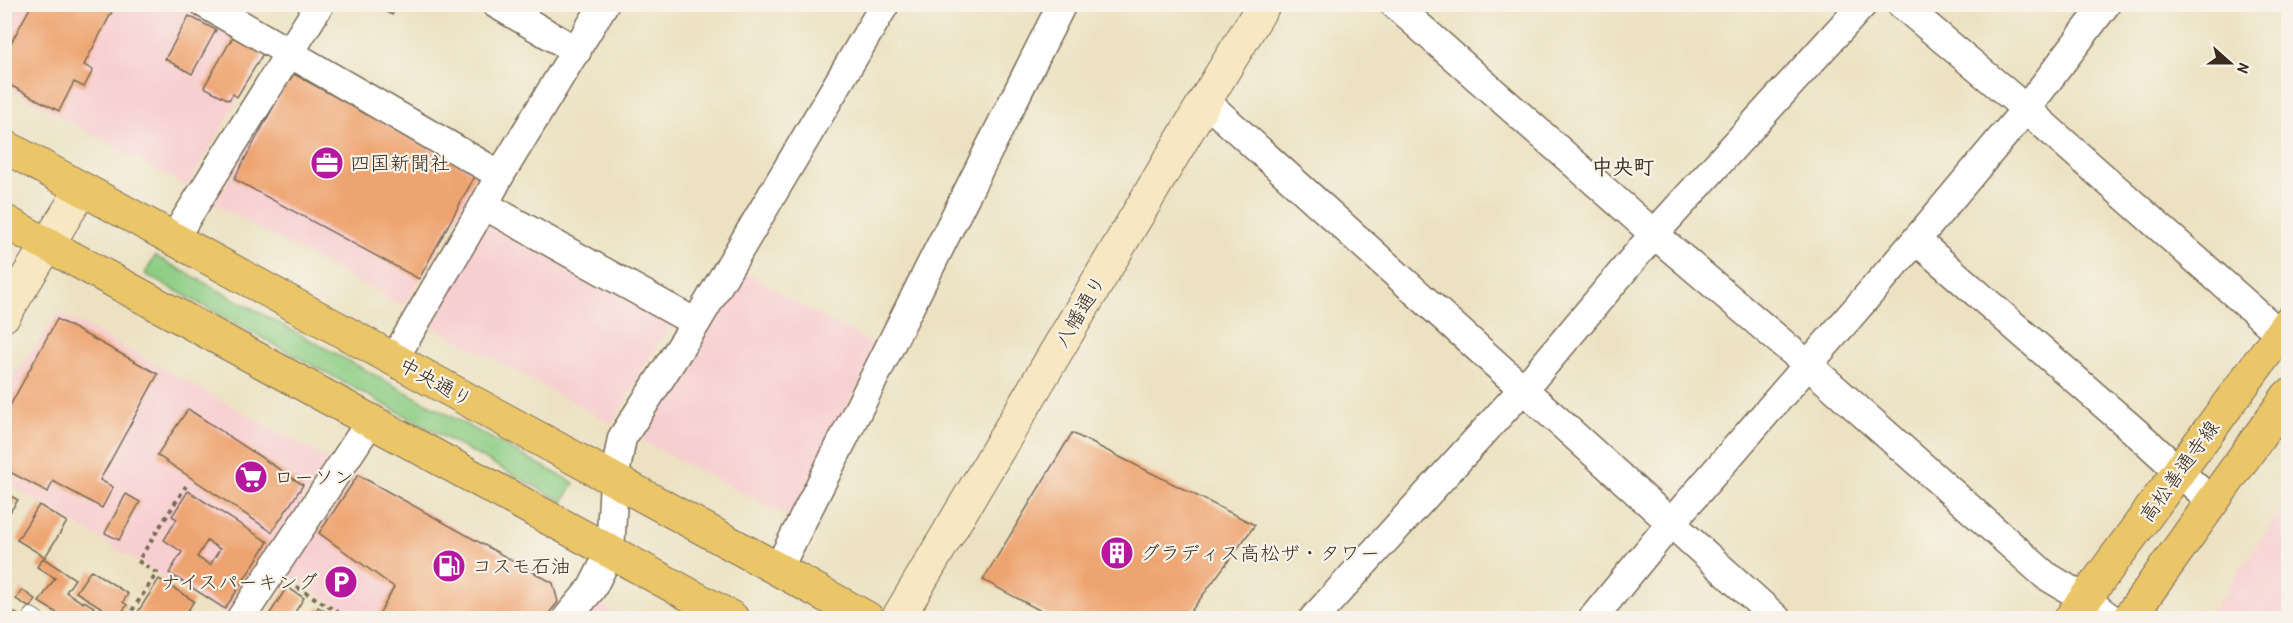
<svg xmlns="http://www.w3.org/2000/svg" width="2293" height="623" font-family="'Patrick Hand','Klee One',sans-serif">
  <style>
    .built { fill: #f7cfd0 }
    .green { fill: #8ccd84; stroke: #647c51; stroke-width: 1.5 }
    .building { fill: #eea471; fill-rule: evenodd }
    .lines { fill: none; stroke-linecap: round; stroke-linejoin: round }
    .lane-casing { stroke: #796a57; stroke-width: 16 }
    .street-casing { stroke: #796a57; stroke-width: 31 }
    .secondary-casing { stroke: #796a57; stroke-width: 35 }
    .primary-casing { stroke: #796a57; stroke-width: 35 }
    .highway-casing { stroke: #796a57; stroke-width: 35 }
    .path { stroke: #796a57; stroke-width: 4; stroke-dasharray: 4.5 4.5; stroke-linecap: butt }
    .lane { stroke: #fff; stroke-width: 14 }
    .street { stroke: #fff; stroke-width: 28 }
    .secondary { stroke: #f7e8c3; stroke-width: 33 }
    .primary { stroke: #ebc669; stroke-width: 33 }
    .highway { stroke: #ebc669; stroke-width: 33 }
    .labels { text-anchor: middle; stroke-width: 4.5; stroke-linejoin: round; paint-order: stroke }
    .poi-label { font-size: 20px; fill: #3b2a1e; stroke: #f7f3e8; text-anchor: start }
    .street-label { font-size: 20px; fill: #3b2a1e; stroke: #f7f3e8 }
    .neighbourhood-label { font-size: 21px; font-weight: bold; fill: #3b2a1e; stroke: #f7f3e8 }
  </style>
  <rect width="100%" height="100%" fill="#f7f3e8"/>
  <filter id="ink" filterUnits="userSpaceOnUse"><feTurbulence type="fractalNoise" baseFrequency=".0167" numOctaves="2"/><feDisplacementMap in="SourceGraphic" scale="12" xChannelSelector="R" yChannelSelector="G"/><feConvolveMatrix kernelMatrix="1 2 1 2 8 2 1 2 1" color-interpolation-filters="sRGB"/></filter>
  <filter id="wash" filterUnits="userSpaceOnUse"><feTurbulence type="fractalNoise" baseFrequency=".008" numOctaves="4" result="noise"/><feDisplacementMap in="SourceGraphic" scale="24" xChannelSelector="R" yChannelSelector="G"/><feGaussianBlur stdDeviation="1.35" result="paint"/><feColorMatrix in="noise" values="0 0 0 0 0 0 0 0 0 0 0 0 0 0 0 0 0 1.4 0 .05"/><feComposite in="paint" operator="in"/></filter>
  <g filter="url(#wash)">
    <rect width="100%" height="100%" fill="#ece2c2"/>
    <g class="built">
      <polygon points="10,5 197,5 270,46 187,187 5,86 5,13"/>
      <polygon points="291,69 481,175 404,307 214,204"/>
      <polygon points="491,219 673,319 612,424 432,326"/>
      <polygon points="742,270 807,309 878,346 792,519 642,441"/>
      <polygon points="59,312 329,459 229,617 5,482 4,392"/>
      <polygon points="357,473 555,582 560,603 548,618 357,618 288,575"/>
      <polygon points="2288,499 2288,618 2207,618"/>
      <polygon points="599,604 626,618 586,618"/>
    </g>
    <polygon class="green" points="155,256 574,483 563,502 145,274"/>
    <g id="blocks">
      <g class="building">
        <polygon points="32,4 116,4 84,65 93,70 84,87 74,82 59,111 4,82 4,56"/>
        <polygon points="372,4 398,4 392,15"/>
        <polygon points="189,16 216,30 192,74 165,59"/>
        <polygon points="234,35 264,52 237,97 233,94 229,100 204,87"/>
        <polygon points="292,73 476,174 419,279 234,179"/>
        <polygon points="57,319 158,374 100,480 113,487 102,508 53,481 48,492 4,469 4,417"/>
        <polygon points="188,409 303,485 272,532 157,455"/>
        <polygon points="1072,433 1255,525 1186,618 1054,618 983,580"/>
        <polygon points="358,475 553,583 558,602 545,618 377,618 394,587 319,533"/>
        <path d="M188 491 268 542 225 609 169 573 182 552 164 540 177 519 172 516ZM207 541 220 549 210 565 197 557Z"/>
        <polygon points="4,492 18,500 4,521"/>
        <polygon points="126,494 140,502 119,540 105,533"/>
        <polygon points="39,505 67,522 45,557 17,540"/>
        <polygon points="43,558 75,579 66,592 83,603 84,601 94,607 87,618 65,618 39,602 55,578 37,567"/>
        <polygon points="91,570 128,594 123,602 127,605 118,618 76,592"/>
        <polygon points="159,579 194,601 183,618 134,618"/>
        <polygon points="287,587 304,598 295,612 305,618 267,618"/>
        <polygon points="22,590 36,600 30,608 16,599"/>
        <polygon points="5,607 23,618 4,618"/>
        <polygon points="318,607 337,618 311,618"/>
      </g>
    </g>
  </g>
  <g filter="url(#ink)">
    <use href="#blocks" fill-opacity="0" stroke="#796a57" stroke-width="1.5"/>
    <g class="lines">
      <g class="lane-casing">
        <polyline id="lane" points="31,615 36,618"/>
      </g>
      <g class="street-casing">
        <g id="street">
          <polyline points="205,4 500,175"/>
          <polyline points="496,4 577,51"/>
          <polyline points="1394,4 1654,234 1807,364 2045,575 2085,599 2110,618"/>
          <polyline points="1901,4 2026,109 2288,341"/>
          <polyline points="1205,101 1776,618"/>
          <polyline points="484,205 696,323"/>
          <polyline points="174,238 320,4"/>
          <polyline points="1916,240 2147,442 2212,502"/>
          <polyline points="394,359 484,205 500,175 604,4"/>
          <polyline points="778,569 1062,4"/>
          <polyline points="241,618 370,422"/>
          <polyline points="567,618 592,588 610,552 614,480 622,438 696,323 885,4"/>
          <polyline points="1314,618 1534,377 1654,234 1863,4"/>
          <polyline points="1593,618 1670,524 1916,240 2026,109 2106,4"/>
        </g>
      </g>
      <g class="secondary-casing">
        <g id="secondary">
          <polyline points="4,315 82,189"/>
          <polyline points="898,618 1205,101 1264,4"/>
        </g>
      </g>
      <g class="primary-casing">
        <g id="primary">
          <polyline points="2071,618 2288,323"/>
          <polyline points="2129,618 2288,396"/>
        </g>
      </g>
      <g class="highway-casing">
        <g id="highway">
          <polyline points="4,146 867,618"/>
          <polyline points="4,221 732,618"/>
        </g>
      </g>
      <g class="path">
        <polyline points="297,587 347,618"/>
        <polyline points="127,618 157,573 138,561 186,486"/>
      </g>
      <use href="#lane" class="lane"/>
      <use href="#street" class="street"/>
      <use href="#secondary" class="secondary"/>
      <use href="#primary" class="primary"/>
      <use href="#highway" class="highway"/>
    </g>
  </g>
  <defs>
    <g id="office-disc" transform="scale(1.725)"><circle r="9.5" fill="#b5179e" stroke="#f7f3e8"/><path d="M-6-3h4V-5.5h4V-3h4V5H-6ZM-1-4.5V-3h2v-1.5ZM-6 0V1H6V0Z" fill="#fff"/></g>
    <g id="supermarket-disc" transform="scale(1.725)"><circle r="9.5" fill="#b5179e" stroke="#f7f3e8"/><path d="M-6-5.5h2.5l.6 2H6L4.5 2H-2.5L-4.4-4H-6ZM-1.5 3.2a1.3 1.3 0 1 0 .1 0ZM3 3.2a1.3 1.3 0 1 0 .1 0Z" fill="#fff"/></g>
    <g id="building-disc" transform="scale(1.725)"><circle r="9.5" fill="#b5179e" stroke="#f7f3e8"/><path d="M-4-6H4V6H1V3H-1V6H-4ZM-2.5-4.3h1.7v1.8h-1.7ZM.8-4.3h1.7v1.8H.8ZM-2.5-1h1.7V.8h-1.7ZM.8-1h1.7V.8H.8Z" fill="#fff"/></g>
    <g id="fuel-disc" transform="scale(1.725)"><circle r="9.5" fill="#b5179e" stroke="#f7f3e8"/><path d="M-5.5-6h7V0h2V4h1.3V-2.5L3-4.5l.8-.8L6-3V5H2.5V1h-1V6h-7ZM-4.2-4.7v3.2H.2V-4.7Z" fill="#fff"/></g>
    <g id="parking-disc" transform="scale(1.725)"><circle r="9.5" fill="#b5179e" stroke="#f7f3e8"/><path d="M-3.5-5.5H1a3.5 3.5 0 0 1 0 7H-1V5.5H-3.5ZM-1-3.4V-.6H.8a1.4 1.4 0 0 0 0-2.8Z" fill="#fff"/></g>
  </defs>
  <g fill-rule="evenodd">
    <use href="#office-disc" x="327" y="163"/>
    <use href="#supermarket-disc" x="251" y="477"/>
    <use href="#building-disc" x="1117" y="553"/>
    <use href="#fuel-disc" x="449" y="566"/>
    <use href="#parking-disc" x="341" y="582"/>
  </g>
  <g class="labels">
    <g class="poi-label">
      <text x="350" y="170">四国新聞社</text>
      <text x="274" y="484">ローソン</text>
      <text x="1140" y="560">グラディス高松ザ・タワー</text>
      <text x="472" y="573">コスモ石油</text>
      <text x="318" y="589" text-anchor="end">ナイスパーキング</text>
    </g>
    <g class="street-label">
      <text transform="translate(1080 311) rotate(-59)" y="7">八幡通り</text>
      <text transform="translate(436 382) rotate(29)" y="7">中央通り</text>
      <text transform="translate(2179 471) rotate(-54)" y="7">高松善通寺線</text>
    </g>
    <g class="neighbourhood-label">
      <text x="1623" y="174">中央町</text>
    </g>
  </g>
  <rect width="2293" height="623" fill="none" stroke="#f7f3e8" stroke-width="24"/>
  <g transform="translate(2230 63) rotate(111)" stroke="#f7f3e8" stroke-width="4.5" paint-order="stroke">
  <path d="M0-4.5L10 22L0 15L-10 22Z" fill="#3b2a1e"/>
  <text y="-9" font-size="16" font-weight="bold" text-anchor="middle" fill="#3b2a1e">N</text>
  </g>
</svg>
